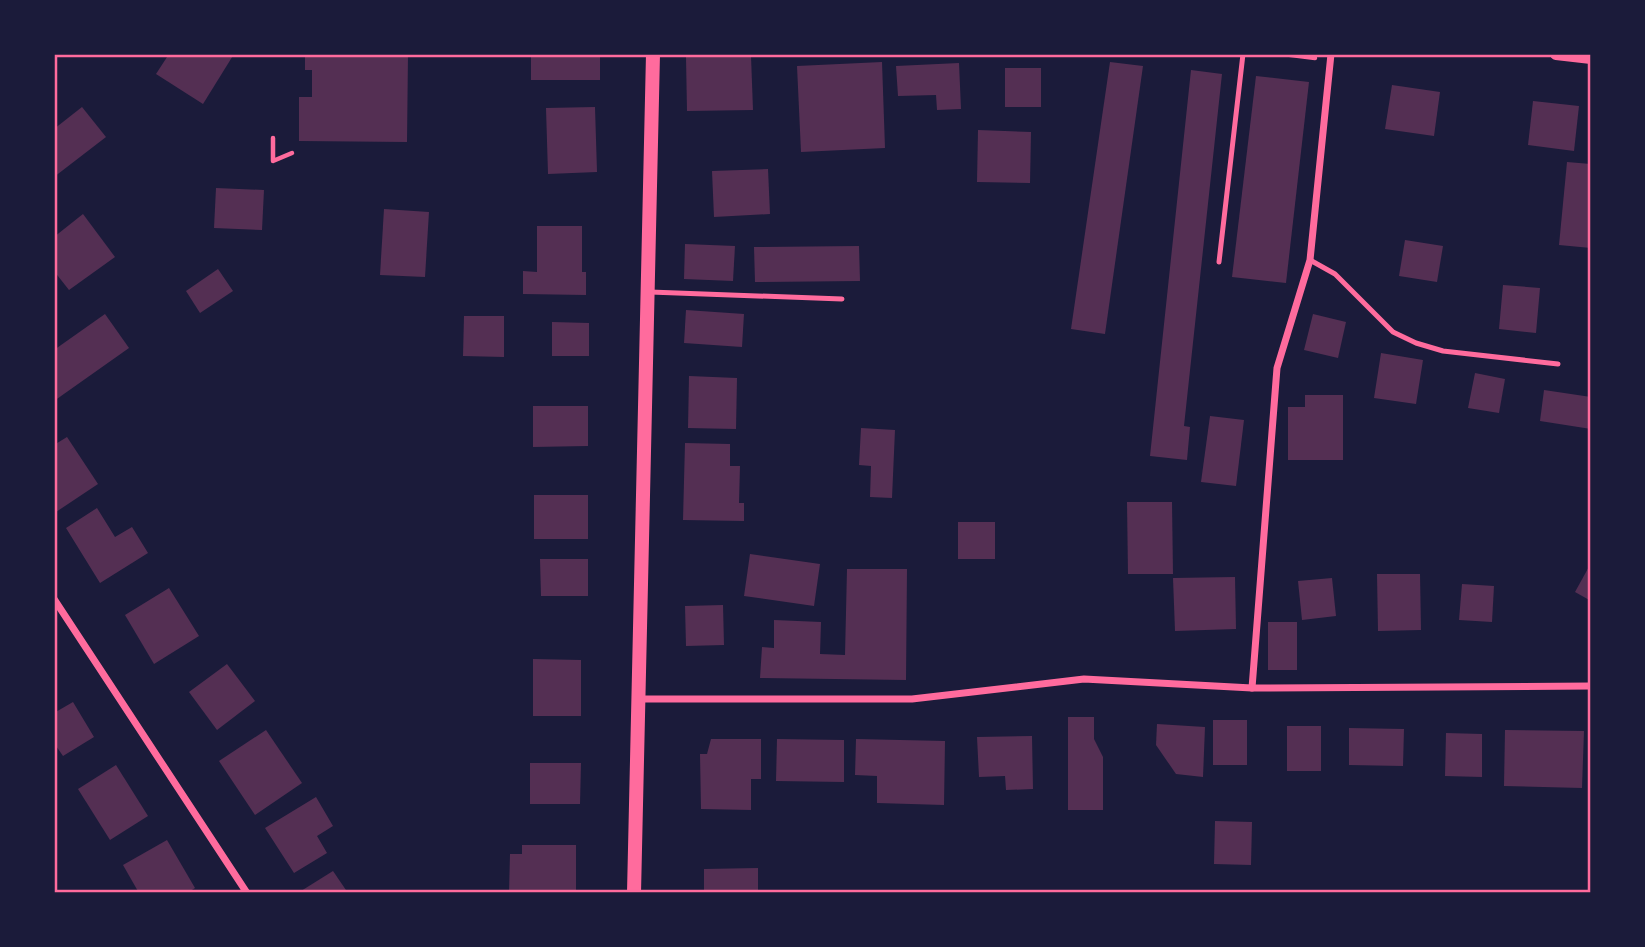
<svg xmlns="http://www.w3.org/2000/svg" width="1645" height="947" font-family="'Roboto Condensed',sans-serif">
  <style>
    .building { fill: #542f53 }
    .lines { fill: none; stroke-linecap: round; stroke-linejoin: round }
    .path { stroke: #ff6b9d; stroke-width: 4.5 }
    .service { stroke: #ff6b9d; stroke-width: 5 }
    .minor { stroke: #ff6b9d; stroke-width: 7 }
    .tertiary { stroke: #ff6b9d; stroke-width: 12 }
    .secondary { stroke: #ff6b9d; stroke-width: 14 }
    .neatline { fill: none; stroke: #ff6b9d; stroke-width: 2.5 }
  </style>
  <rect width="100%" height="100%" fill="#1b1b3a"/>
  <g class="building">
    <polygon points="169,54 234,54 203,104 156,74"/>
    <polygon points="305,54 408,54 407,142 299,141 299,97 312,97 312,70 305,70"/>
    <rect x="531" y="54" width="69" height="26"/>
    <polygon points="751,56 753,110 687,111 686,57"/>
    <polygon points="882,62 885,148 801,152 797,66"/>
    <polygon points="1110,62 1143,66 1105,334 1071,329"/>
    <polygon points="959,63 961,109 937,110 936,95 898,96 896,66"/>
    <rect x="1005" y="68" width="36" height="39"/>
    <polygon points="1191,70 1222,74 1184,426 1190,427 1187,460 1150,456"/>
    <polygon points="1256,76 1309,82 1286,283 1232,277"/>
    <polygon points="1392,85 1440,92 1434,136 1385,129"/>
    <polygon points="1533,101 1579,106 1574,151 1528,145"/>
    <polygon points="82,107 106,137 54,177 54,129"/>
    <polygon points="595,107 597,172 548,174 546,108"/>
    <polygon points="978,130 1031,132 1030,183 977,182"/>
    <polygon points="1567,162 1591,164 1591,248 1559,245"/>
    <polygon points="768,169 770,214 714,217 712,171"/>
    <polygon points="216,188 264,190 262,230 214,228"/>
    <polygon points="384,209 429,212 425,277 380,275"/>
    <polygon points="83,214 115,257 69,290 54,271 54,237"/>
    <polygon points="537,226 582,226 582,272 586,272 586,295 523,294 523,271 537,272"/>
    <polygon points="1405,240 1443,246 1437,282 1399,276"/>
    <polygon points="685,244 735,246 733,281 684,279"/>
    <polygon points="859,246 860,281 755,282 754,247"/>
    <polygon points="218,269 233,291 200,313 186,291"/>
    <polygon points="1503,285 1540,288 1536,333 1499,329"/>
    <polygon points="686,310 744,314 742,347 684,343"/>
    <polygon points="105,314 129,348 54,401 54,350"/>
    <polygon points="1313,314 1346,322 1338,358 1304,350"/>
    <polygon points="464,316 504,316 504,357 463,356"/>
    <polygon points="552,322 589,323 589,356 552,356"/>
    <polygon points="1381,353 1423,360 1416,404 1374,398"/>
    <polygon points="1475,373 1505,379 1499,413 1468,408"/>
    <polygon points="689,376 737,378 736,429 688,428"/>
    <polygon points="1544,390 1591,397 1591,429 1540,421"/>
    <polygon points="1305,395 1343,395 1343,460 1288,460 1288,407 1305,407"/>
    <polygon points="533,406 588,406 588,446 533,447"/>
    <polygon points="1210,416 1244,420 1236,486 1201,482"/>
    <polygon points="861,428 895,430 892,498 870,497 871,466 859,465"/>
    <polygon points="67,437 98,484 56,512 54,445"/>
    <polygon points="685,443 730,444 730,466 740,466 739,503 744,503 744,521 683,520"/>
    <rect x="534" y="495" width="54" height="44"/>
    <polygon points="1127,502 1172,502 1173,574 1128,574"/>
    <polygon points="97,508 115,537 132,527 148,553 100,583 66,528"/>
    <rect x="958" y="522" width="37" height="37"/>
    <polygon points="750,554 820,564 814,606 744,596"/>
    <polygon points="540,559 588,559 588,596 541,596"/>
    <polygon points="1591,563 1591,601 1575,592"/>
    <polygon points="847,569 907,569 906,680 760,678 762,647 774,648 774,620 821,622 820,654 845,655"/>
    <polygon points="1377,574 1420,574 1421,630 1378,631"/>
    <polygon points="1235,577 1236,629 1175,631 1173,578"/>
    <polygon points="1332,578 1336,616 1302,620 1298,581"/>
    <polygon points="1462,584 1494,586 1492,622 1459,620"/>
    <polygon points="169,588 199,636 154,664 125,615"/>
    <polygon points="723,605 724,645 686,646 685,606"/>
    <rect x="1268" y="622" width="29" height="48"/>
    <polygon points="533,659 581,660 581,716 533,716"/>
    <polygon points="227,664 255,701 217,730 189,692"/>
    <polygon points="73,702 94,737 63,756 54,743 54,713"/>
    <polygon points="1068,717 1094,717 1094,739 1103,757 1103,810 1068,810"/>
    <rect x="1213" y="720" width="34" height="45"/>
    <polygon points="1157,724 1205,727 1203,777 1176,774 1156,745"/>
    <rect x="1287" y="726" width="34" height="45"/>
    <polygon points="1349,728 1404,729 1403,766 1349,765"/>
    <polygon points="266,730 302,783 255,815 219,761"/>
    <polygon points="1505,730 1584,731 1582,788 1504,786"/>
    <polygon points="1446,733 1482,734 1482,777 1445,776"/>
    <polygon points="1032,736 1033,789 1006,790 1005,776 979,777 977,737"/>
    <polygon points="711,739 761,739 761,779 751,779 751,810 701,809 700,754 707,754"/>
    <polygon points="777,739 844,740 844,782 776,781"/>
    <polygon points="856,739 945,741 944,805 877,803 877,776 855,775"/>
    <polygon points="530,763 581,763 580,804 530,804"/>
    <polygon points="116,765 148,816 110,840 78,789"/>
    <polygon points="316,797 333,826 317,836 327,853 294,873 265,828"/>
    <polygon points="1215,821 1252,822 1251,865 1214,864"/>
    <polygon points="167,840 195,888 187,893 139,893 123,865"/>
    <polygon points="522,845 576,845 576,893 509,893 510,854 522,854"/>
    <polygon points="758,868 758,893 704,893 704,869"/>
    <polygon points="333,871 348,893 302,893 301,891"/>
  </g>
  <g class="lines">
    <g class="path">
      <polyline points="1283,54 1315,58"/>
      <polyline points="273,138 273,161 292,153"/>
    </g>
    <g class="service">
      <polyline points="1310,260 1335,274 1393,332 1416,343 1443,351 1558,364"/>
      <polyline points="1219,262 1243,54"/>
      <polyline points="650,292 842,299"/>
    </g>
    <g class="minor">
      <polyline points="54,599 247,893"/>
      <polyline points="1252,688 1277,368 1310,260 1331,54"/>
      <polyline points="639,699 912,699 1084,679 1252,688 1591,686"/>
    </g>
    <polyline class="tertiary" points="1556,54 1591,58"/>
    <polyline class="secondary" points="634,893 653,54"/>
  </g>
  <rect width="1645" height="947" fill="none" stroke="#1b1b3a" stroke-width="112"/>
  <rect x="56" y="56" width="1533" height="835" class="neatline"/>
</svg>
